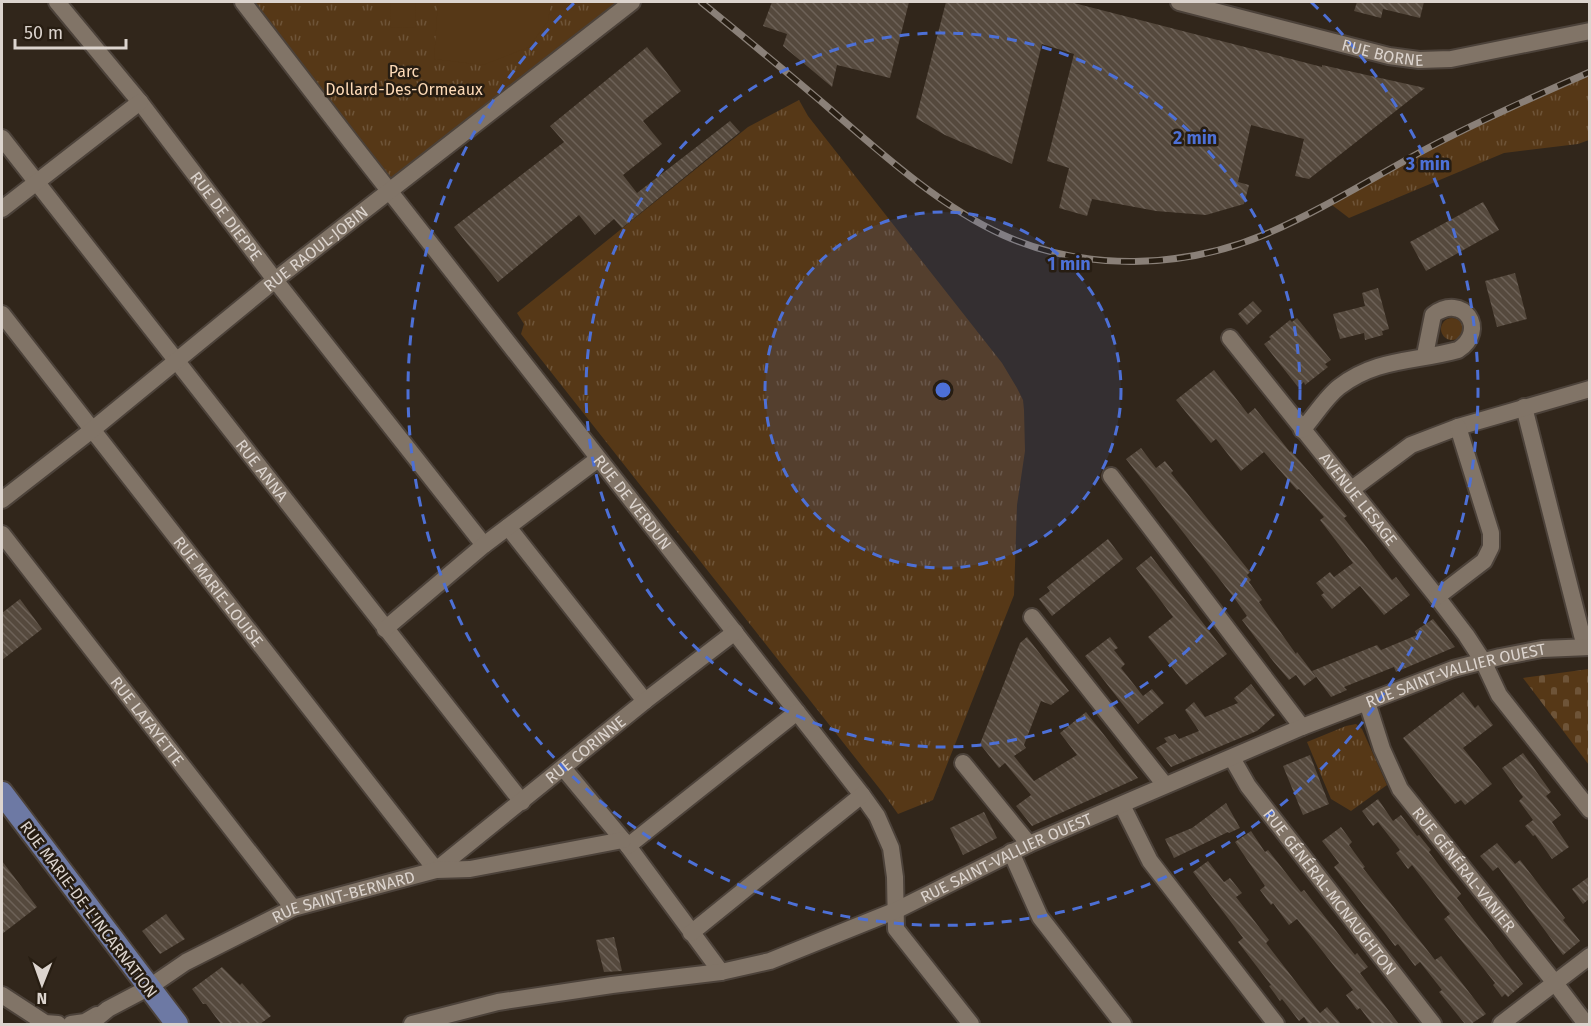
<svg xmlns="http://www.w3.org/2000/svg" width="1591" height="1026" font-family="'Fira Sans',sans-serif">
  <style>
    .grass { fill: url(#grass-tufts) }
    .cemetery { fill: url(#cemetery-stones) }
    .pitch { fill: #563817 }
    .building { fill: url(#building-back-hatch) }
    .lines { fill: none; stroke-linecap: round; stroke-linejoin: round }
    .minor-casing { stroke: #4c423a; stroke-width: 20 }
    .major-casing { stroke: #4c423a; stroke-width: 26 }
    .minor { stroke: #817467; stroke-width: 16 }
    .major { stroke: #6d79a4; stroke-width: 22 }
    .rail-casing { stroke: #8a8078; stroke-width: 7 }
    .rail { stroke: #271d12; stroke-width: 4.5; stroke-dasharray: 14; stroke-linecap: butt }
    .ring { fill: none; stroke: #4d70d6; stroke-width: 3; stroke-dasharray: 10 8 }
    .labels { text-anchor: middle; stroke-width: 5; stroke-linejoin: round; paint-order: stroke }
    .street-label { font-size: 16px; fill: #dcd4ce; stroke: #271d12 }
    .park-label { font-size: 16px; fill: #fddab7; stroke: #271d12 }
    .centre { fill: #4d70d6; stroke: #271d12; stroke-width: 3 }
    .ring-label { font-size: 18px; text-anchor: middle; font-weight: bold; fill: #4d70d6; stroke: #271d12; stroke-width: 5; stroke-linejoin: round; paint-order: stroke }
  </style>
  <defs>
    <pattern id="grass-tufts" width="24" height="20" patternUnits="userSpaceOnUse" patternTransform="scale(1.5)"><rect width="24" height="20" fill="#563817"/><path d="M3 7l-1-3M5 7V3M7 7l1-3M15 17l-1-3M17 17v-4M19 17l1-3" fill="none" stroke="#6e5438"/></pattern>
    <pattern id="cemetery-stones" width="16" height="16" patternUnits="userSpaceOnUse" patternTransform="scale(1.5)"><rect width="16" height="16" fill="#563817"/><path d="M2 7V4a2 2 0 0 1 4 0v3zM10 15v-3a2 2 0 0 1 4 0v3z" fill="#6e5438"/></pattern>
    <pattern id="building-back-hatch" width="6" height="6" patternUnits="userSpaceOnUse" patternTransform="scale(1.5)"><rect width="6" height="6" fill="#55493d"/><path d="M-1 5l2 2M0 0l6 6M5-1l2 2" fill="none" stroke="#6d6258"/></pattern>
  </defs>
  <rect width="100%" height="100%" fill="#31261b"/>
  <g class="grass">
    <polygon points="243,2 632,2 390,192"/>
    <polygon points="1589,72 1589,140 1578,144 1504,153 1349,218 1328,202 1548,90"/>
    <polygon points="799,100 808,116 1002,363 1017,388 1023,400 1024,410 1025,451 1017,505 1014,595 933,800 898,814 883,793 521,334 524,324 517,313 748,127"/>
    <circle cx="1452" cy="329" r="11"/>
    <polygon points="1356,724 1362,729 1387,785 1351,811 1331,799 1307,742 1346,726"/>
  </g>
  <polygon class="cemetery" points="1589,669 1590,669 1589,765 1523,678"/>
  <g class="pitch">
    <polygon points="391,2 416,2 415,28 390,27"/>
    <polygon points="438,2 551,2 548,21 529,47 483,65 434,59"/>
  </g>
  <g class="building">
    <polygon points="772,2 909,2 890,78 837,65 832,87 783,46 787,34 763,26"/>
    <polygon points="946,2 1070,2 1322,67 1322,65 1425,88 1309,179 1295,176 1304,139 1251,125 1238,182 1249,185 1244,204 1206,215 1156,211 1092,199 1087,216 1059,208 1069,168 1047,161 1074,54 1042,44 1012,164 945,135 916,118"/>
    <polygon points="1357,2 1424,2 1420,18 1383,9 1381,18 1354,11"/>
    <polygon points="647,47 681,91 643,121 662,144 623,175 637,193 730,121 740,132 622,228 614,219 595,235 579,215 498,282 454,227 564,142 550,126"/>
    <polygon points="1483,202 1499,230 1426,271 1410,242"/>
    <polygon points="1515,273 1527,319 1497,327 1485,281"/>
    <polygon points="1378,288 1389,329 1382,331 1383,335 1365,340 1364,333 1340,339 1333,314 1365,306 1362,293"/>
    <polygon points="1253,301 1262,311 1247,325 1238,314"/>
    <polygon points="1297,318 1331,360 1325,364 1328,367 1305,385 1304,382 1298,387 1264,344 1271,339 1269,337 1290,320 1292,322"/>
    <polygon points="1214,370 1248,414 1255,408 1290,452 1291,451 1347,516 1344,518 1392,580 1396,577 1410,595 1384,615 1360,586 1332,609 1321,595 1324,593 1316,583 1330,572 1334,577 1353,563 1320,520 1324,517 1299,489 1297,490 1264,452 1241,471 1216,439 1211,443 1176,400"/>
    <polygon points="1141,448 1156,468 1165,461 1173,471 1171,473 1250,572 1247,575 1251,580 1249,582 1262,600 1259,602 1296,654 1297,652 1316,677 1304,686 1296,675 1289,680 1273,661 1242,620 1247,616 1235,599 1126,459"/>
    <polygon points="1108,539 1123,559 1052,616 1039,599 1050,591 1047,587"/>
    <polygon points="1151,556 1227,654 1186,685 1148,637 1173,617 1136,568"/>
    <polygon points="20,599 42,629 2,660 2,613"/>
    <polygon points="1433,619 1455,647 1396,672 1394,667 1344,687 1347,690 1331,697 1312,671 1377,645 1381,650 1417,635 1415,631"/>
    <polygon points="1027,637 1069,691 1051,705 1041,701 1024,745 1026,748 1014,756 1034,781 1077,755 1060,733 1086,712 1138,778 1032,826 1016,806 1031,795 1005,763 999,768 980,744 1020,643"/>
    <polygon points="1110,637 1118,648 1114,650 1125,664 1121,668 1143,696 1152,689 1164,703 1138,724 1085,656"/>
    <polygon points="1251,684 1275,715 1257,731 1171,767 1156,748 1167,742 1164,738 1175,734 1179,739 1199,731 1185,710 1194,702 1205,717 1238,703 1234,698"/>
    <polygon points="1463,692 1475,708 1478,705 1493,725 1463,748 1492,784 1465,805 1461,800 1455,804 1403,738"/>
    <polygon points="1523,753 1551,792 1546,796 1561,815 1552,822 1569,847 1552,859 1535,835 1533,836 1525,826 1533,820 1519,801 1523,797 1502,768"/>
    <polygon points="1310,755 1329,804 1303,815 1283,766"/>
    <polygon points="1378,799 1393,821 1401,815 1417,836 1419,835 1431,850 1429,852 1461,894 1457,898 1523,984 1508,997 1505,994 1502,997 1493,985 1495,983 1444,919 1450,914 1412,865 1408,869 1396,853 1400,850 1378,822 1373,826 1362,811"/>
    <polygon points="1226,803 1240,828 1229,833 1228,832 1174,858 1165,839 1192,828"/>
    <polygon points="984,812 997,838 963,855 950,828"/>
    <polygon points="1341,827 1352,842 1349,845 1365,867 1363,868 1435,960 1441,956 1486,1014 1471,1024 1465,1024 1439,992 1442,990 1420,962 1415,966 1398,944 1395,946 1334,867 1339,863 1322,841"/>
    <polygon points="1251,831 1265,852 1268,850 1301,892 1304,890 1355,955 1357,953 1368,967 1360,973 1399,1024 1372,1024 1360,1008 1357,1010 1346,995 1353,990 1297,919 1289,925 1273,903 1271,905 1260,890 1265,886 1235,842"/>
    <polygon points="1497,843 1515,864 1520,860 1565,918 1563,920 1580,941 1563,955 1498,867 1493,871 1480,856"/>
    <polygon points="2,861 37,907 2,934"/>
    <polygon points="1208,861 1224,882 1230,878 1242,893 1236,897 1269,940 1266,943 1320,1013 1327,1007 1341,1024 1306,1024 1308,1023 1304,1017 1299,1021 1282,999 1280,1001 1269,986 1271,985 1238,942 1243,938 1193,872"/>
    <polygon points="1590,876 1590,898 1583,904 1572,889"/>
    <polygon points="166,914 185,939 160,954 142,931"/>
    <polygon points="614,937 622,971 604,972 596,940"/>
    <polygon points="222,967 240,985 242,983 271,1016 260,1024 221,1024 206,1004 203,1004 192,989"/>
  </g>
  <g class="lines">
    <g class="minor-casing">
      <g id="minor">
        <path id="s1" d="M57 2 140 102 275 280 484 545"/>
        <path id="s2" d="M243 2 351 142 862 795 877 816 891 848 895 877 896 929 971 1024"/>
        <path id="s3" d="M1179 2 1389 56 1419 60 1451 59 1590 31"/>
        <path id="s4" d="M2 138 522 802"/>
        <polyline points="2,209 140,102"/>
        <path id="s5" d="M2 314 436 870"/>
        <path id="s6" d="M1230 338 1437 597 1466 635 1483 661 1499 695 1590 810"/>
        <polyline points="1524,407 1585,647"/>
        <path d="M1302 430C1314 417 1325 398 1339 387 1376 358 1415 362 1458 350 1489 330 1463 292 1433 315L1425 355"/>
        <polyline points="1111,476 1302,727"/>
        <polyline points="1352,489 1411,445 1458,427 1590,389"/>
        <path id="s7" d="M2 500 92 430 275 280 632 2"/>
        <polyline points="508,527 645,701"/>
        <path id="s8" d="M2 534 293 908"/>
        <polyline points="1437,597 1484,561 1491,547 1491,533 1458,427"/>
        <polyline points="1032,617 1165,785"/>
        <polyline points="385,629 484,545 598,459"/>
        <path id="s9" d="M1367 702 1382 749 1400 789 1555 983 1586 1024"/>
        <path id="s10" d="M1232 758 1248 786 1433 1024"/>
        <polyline points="963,763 1029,844"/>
        <polyline points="564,769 628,846 721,972"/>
        <polyline points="1122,805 1150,861 1276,1024"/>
        <polyline points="628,846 797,712"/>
        <polyline points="1011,852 1040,917 1123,1024"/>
        <path id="s11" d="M436 870 645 701 735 632"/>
        <polyline points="691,933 862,795"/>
        <polyline points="2,995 45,1023 58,1024"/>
        <polyline points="71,1024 85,1022 97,1015"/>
        <path id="s12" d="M90 1024 108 1009 148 988 186 962 293 908 436 870 470 869 623 840"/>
        <path id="s13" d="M412 1024 498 1002 612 985 721 972 770 961 897 910 1029 844 1302 727 1453 669 1500 657 1542 649 1590 647"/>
        <polyline points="1501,1024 1590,956"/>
      </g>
    </g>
    <g class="major-casing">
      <polyline id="major" points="2,793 177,1024"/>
    </g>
    <use href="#minor" class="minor"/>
    <use href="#major" class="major"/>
    <g class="rail-casing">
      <path id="rail" d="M701 2C744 37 788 73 830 109 882 154 941 207 1003 235 1086 272 1183 269 1266 234 1322 210 1374 177 1428 148 1481 120 1535 96 1590 72"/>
    </g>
    <use href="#rail" class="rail"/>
  </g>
  <circle cx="943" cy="390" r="178" fill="#4d70d6" fill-opacity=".12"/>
  <g class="ring">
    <circle cx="943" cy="390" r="178"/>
    <circle cx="943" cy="390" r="357"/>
    <path d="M1311 2A535 535 0 1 1 575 2"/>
  </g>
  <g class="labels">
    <g class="street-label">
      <text dy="6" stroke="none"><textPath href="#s3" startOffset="210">RUE BORNE</textPath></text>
      <text dy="6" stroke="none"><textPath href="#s1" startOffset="273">RUE DE DIEPPE</textPath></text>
      <text dy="6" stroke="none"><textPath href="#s7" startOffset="402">RUE RAOUL-JOBIN</textPath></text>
      <text dy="6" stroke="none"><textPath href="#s4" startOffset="422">RUE ANNA</textPath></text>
      <text dy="6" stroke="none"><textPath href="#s6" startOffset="206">AVENUE LESAGE</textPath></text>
      <text dy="6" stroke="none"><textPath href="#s2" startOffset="634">RUE DE VERDUN</textPath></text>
      <text dy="6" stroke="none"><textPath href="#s5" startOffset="352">RUE MARIE-LOUISE</textPath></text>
      <text dy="6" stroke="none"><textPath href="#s13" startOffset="1108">RUE SAINT-VALLIER OUEST</textPath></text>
      <text dy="6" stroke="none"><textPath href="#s8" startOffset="237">RUE LAFAYETTE</textPath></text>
      <text dy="6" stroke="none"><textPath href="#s11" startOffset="192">RUE CORINNE</textPath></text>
      <text dy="6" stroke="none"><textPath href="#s13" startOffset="622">RUE SAINT-VALLIER OUEST</textPath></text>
      <text dy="6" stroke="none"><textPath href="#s9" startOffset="196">RUE GÉNÉRAL-VANIER</textPath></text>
      <text dy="6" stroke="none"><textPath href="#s10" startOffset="166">RUE GÉNÉRAL-MCNAUGHTON</textPath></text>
      <text dy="6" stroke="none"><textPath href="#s12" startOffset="286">RUE SAINT-BERNARD</textPath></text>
      <text transform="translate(89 909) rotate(53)" y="6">RUE MARIE-DE-L'INCARNATION</text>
    </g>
    <g class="park-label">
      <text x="404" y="77">Parc<tspan x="404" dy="18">Dollard-Des-Ormeaux</tspan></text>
    </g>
  </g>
  <circle cx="943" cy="390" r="9" class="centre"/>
  <g class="ring-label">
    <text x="1195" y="144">2 min</text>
    <text x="1428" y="170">3 min</text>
    <text x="1069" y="270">1 min</text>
  </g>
  <rect width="1591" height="1026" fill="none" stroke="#dcd4ce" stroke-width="6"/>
  <g transform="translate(42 984) rotate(181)" stroke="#271d12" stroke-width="4.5" paint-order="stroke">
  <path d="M0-4.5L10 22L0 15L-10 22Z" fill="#dcd4ce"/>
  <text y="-9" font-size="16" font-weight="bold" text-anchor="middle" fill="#dcd4ce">N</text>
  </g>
  <path d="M15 39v9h111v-9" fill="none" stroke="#dcd4ce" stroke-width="3"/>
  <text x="24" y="39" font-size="18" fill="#dcd4ce" stroke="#271d12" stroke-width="4.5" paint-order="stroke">50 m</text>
</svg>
